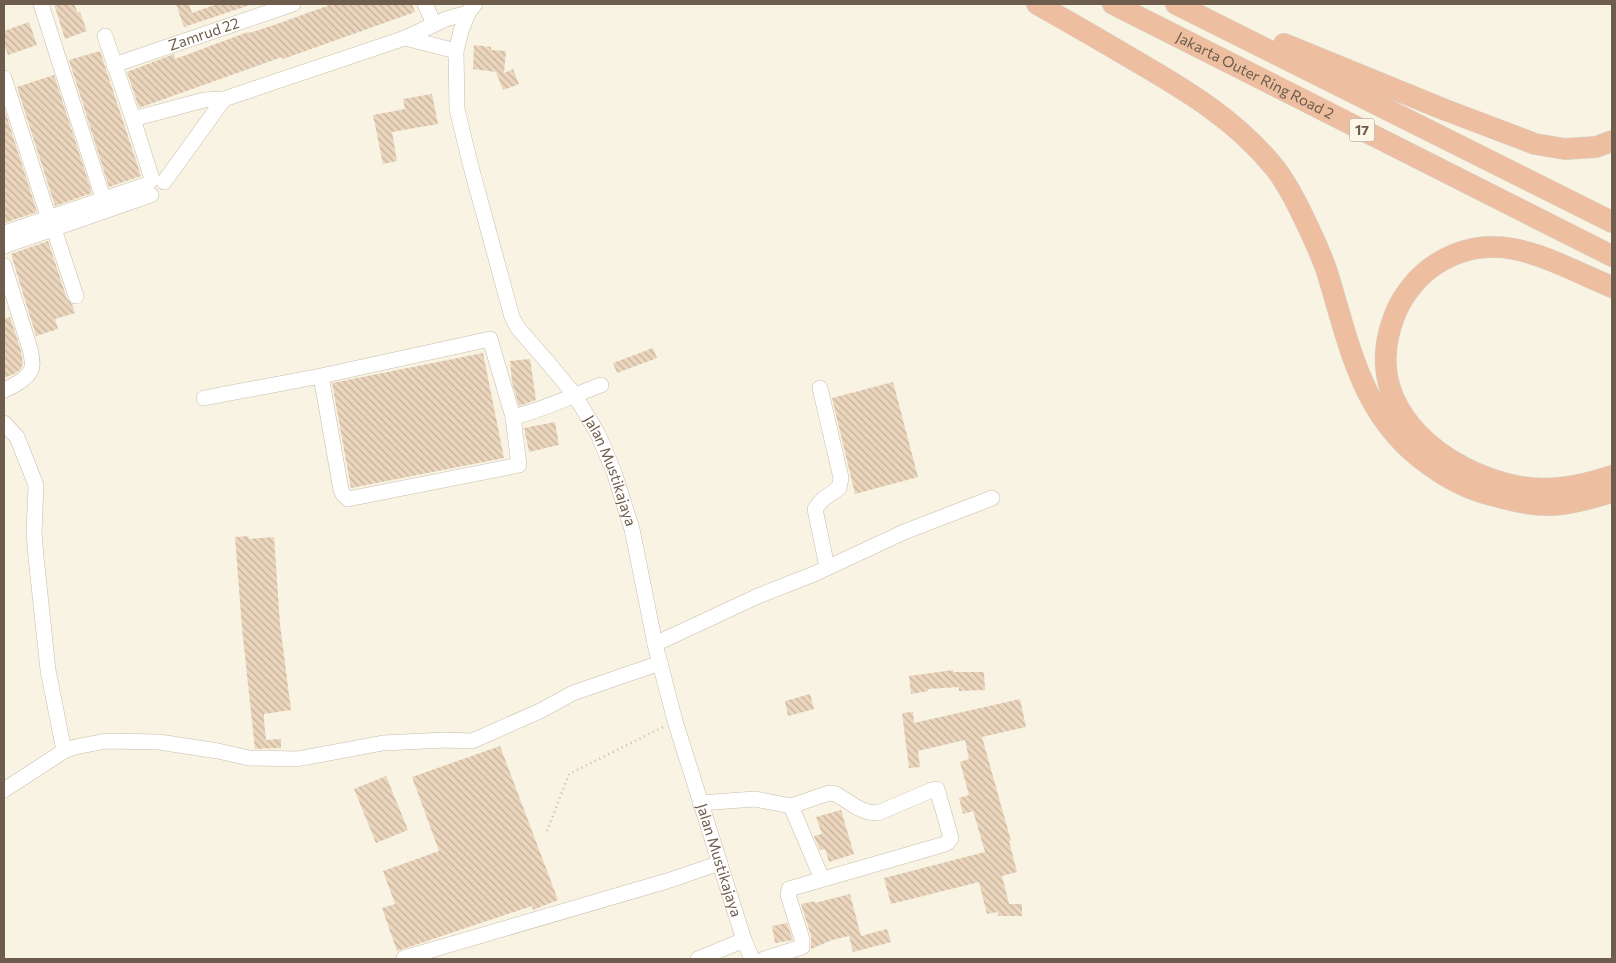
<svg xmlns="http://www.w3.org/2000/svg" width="1616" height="963" font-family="Commissioner,sans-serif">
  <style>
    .building { fill: url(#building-back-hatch) }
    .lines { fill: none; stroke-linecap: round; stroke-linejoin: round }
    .minor-casing { stroke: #c8bcab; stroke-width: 16 }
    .highway-casing { stroke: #d6d2cd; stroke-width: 22 }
    .path { stroke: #cfbaa1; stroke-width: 2.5; stroke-dasharray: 1 4; stroke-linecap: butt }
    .minor { stroke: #fff; stroke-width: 15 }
    .highway { stroke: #edbfa0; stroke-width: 21 }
    .labels { text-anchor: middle; stroke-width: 4; stroke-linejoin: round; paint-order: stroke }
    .shield { fill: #fdf7e8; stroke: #998b7b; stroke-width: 1 }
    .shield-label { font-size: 14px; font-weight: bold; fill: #6e5d4c }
    .street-label { font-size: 15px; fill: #6e5d4c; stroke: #fdf7e8 }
  </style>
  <defs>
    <pattern id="building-back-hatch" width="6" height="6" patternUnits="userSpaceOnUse" patternTransform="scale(1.25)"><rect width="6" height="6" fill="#ebd6bd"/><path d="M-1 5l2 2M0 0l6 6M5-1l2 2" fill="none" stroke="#c3b19c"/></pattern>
  </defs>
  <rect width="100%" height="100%" fill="#f9f3e3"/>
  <g class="building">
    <polygon points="54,4 74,4 78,13 80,12 87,31 65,39"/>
    <polygon points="176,4 189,4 192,13 217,4 249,4 250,5 184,27"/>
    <polygon points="332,4 412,4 415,12 283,59 282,57 139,108 127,72 174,54 175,59 248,32 249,33 277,24"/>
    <polygon points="29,22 37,45 8,55 4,44 4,31"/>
    <polygon points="474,45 491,47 491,50 506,51 504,73 513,69 519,84 503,90 496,72 473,69"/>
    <polygon points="100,51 141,176 109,187 69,60"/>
    <polygon points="54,75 92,193 55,206 17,87"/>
    <polygon points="432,94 438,124 392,132 397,161 383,164 373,115 405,109 403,99"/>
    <polygon points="4,108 37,212 4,223"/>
    <polygon points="48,241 67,299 72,304 75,313 55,319 58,329 36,336 11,254"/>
    <polygon points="10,317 21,351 23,364 20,370 14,374 4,378 4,319"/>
    <polygon points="653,348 657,358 617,373 613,363"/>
    <polygon points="483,353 504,458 351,488 332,383"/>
    <polygon points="530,359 536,400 519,406 512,382 510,361"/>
    <polygon points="893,382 918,477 855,494 832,398"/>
    <polygon points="555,422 559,445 529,452 524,428"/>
    <polygon points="248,536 249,539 274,537 280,624 291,710 264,714 264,720 266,740 281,739 281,748 255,749 242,628 235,537"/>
    <polygon points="953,670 953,672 984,672 985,690 959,691 959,687 928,689 928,691 911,694 909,676"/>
    <polygon points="810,694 814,709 788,716 785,701"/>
    <polygon points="1020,699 1026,727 982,737 1011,841 1009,841 1017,872 1002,876 1009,904 1022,904 1022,916 998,916 998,912 987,914 979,882 891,904 884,878 985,852 973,811 963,814 959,798 969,795 960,762 969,759 965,740 918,751 920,767 909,768 902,713 913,712 914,723"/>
    <polygon points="500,746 558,900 533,910 532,906 397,951 382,908 395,904 383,871 439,851 412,777"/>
    <polygon points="386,776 408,830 376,843 354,789"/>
    <polygon points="841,810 854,854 829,862 825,849 820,850 814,836 822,834 816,817"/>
    <polygon points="850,894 861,936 887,929 891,942 853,952 849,936 832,940 811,949 811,936 801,904 815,901 815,903"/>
    <polygon points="787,923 793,940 775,943 772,926"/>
  </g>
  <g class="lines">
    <g class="minor-casing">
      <g id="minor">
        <polyline points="41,4 103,198"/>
        <polyline points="425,4 434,24"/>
        <path id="s1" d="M475 4 468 13 461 31 456 51 457 109 470 163 512 317 518 328 550 365 574 394 598 434 614 472 632 529 655 644 675 721 744 940 752 959"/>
        <polyline points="105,36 133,119"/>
        <polyline points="456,51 405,38 446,19 468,13"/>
        <path id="s2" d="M114 65 293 4"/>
        <polyline points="4,78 49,219"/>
        <polyline points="152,179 133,119 204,100 224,99"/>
        <polyline points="164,182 224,99 405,38"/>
        <polyline points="54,229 76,296"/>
        <polyline points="4,233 148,184"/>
        <polyline points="4,246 151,195"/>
        <path d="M4 266 30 349C31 355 34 364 31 370 27 379 12 387 4 390"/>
        <polyline points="820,388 841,478 839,488 823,499 815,509 827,567"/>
        <polyline points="204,398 321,376 490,339 513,417 519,465 348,499 343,494 341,490 321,376"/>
        <path d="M513 417C543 410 571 396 601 385"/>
        <polyline points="4,423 17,437 36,485 34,533 36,557 48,670 64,751"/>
        <polyline points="655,644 758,596 814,574 904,532 992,498"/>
        <polyline points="4,790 64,751 75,747 106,741 159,742 218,751 249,758 297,759 383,743 446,740 472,741 540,711 573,693 660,663"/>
        <polyline points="700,803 755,799 791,806 822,879"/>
        <polyline points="404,958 667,881 720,863"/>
        <polyline points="698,959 744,940"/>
        <polyline points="764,959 802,947 802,939 788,895 789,889 945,844 948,842 951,838 937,789 932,790 878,813 868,812 858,808 836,794 829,793 791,806"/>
      </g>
    </g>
    <g class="highway-casing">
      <g id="highway">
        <path d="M1037 4C1069 22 1102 41 1134 60 1186 90 1236 120 1274 167 1285 180 1293 196 1300 210 1310 231 1321 252 1328 275 1350 347 1362 417 1428 464 1447 478 1467 489 1491 495 1510 500 1532 506 1552 505 1572 504 1593 498 1612 492"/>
        <path id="s3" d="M1113 4 1612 256"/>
        <polyline points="1176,4 1612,222"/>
        <polyline points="1284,44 1443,109 1535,144 1565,149 1596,147 1612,141"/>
        <path d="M1612 287C1578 273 1531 247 1495 247 1466 246 1437 259 1417 280 1402 297 1395 310 1389 333 1369 413 1444 471 1516 486 1548 493 1582 486 1612 476"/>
      </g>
    </g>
    <polyline class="path" points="547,831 569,774 663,727"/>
    <use href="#minor" class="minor"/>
    <use href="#highway" class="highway"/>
  </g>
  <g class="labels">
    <rect class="shield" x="1349.5" y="118.5" width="25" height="23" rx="4"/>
    <g class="shield-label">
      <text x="1362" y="135">17</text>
    </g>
    <g class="street-label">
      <text dy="5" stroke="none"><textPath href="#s2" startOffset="95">Zamrud 22</textPath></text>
      <text dy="5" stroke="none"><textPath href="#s3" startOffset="159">Jakarta Outer Ring Road 2</textPath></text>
      <text dy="5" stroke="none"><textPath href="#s1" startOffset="509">Jalan Mustikajaya</textPath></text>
      <text dy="5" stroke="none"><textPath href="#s1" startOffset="914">Jalan Mustikajaya</textPath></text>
    </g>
  </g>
  <rect width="1616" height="963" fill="none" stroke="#6e5d4c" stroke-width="10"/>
</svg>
